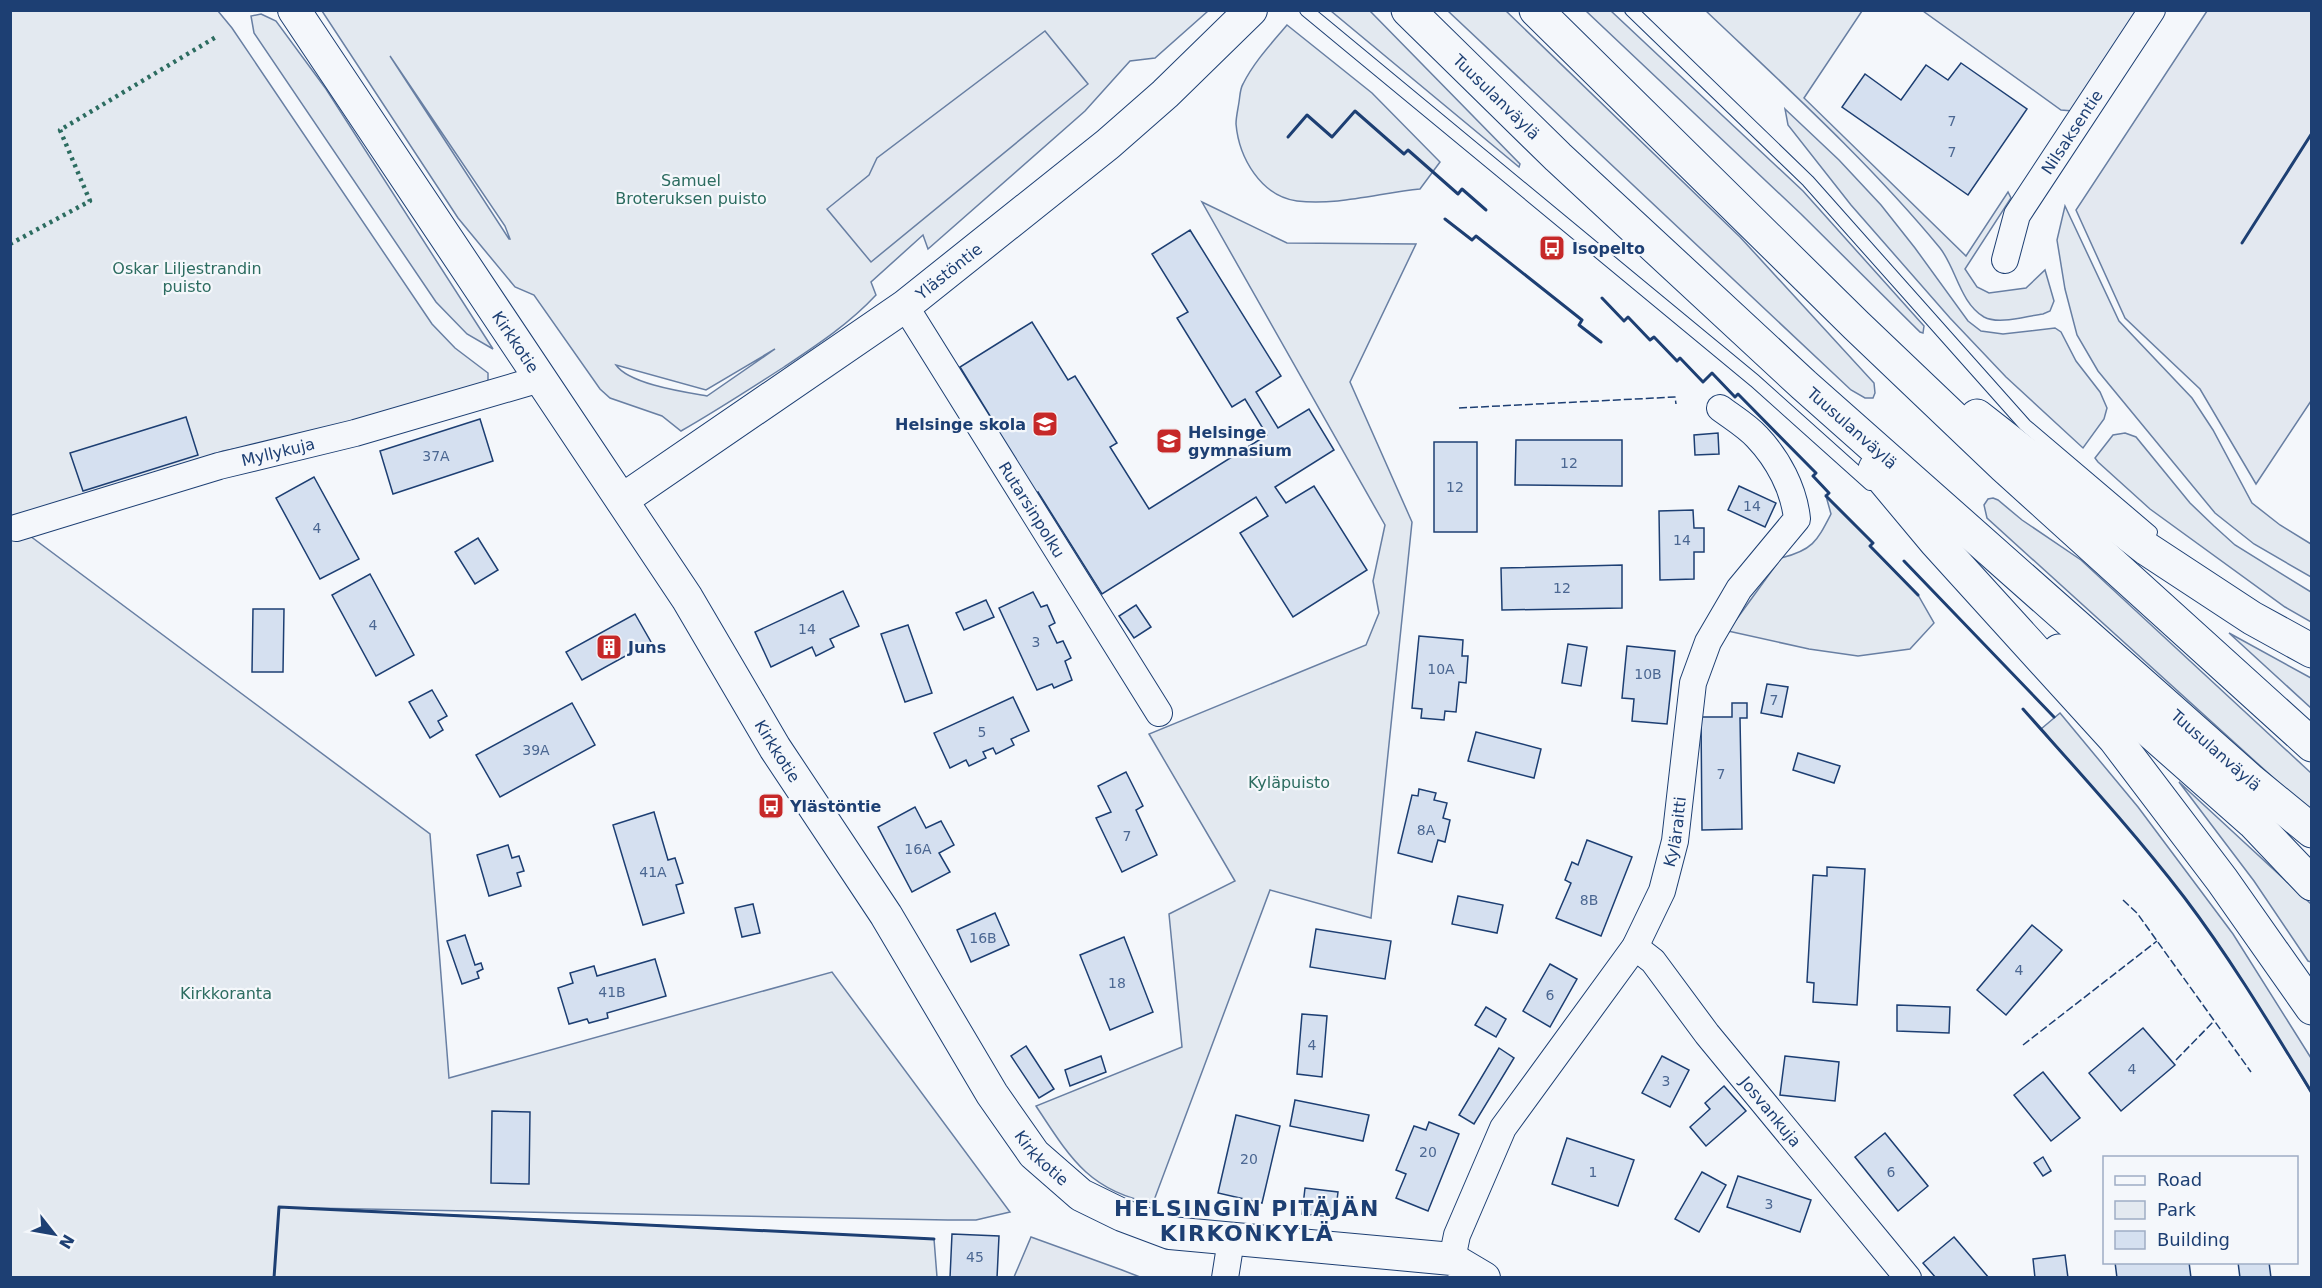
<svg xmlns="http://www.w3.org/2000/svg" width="2322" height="1288" font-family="'DejaVu Sans',sans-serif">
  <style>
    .green { fill: #e3e9f0; stroke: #687fa3; stroke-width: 1.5; fill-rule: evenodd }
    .parking { fill: #e3e8f0; stroke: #687fa3; stroke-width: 1.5 }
    .building { fill: #d5e0f0; stroke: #1d3f73; stroke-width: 1.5 }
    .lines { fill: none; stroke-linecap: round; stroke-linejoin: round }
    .service-casing { stroke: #1d3f73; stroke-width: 14 }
    .minor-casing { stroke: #1d3f73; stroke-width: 28 }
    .tertiary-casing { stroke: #1d3f73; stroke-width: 34 }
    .motorway-casing { stroke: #1d3f73; stroke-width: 35 }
    .service { stroke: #f4f7fb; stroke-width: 12 }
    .minor { stroke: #f4f7fb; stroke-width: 26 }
    .tertiary { stroke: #f4f7fb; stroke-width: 32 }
    .motorway { stroke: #f4f7fb; stroke-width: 33 }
    .hedge { stroke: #2c6c60; stroke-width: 4.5; stroke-dasharray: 3 4.5; stroke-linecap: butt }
    .fence { stroke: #1d3f73; stroke-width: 1.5; stroke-dasharray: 8 3; stroke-linecap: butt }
    .wall { stroke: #1d3f73; stroke-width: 3 }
    .labels { text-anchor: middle; stroke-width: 4.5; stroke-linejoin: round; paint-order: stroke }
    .number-label { font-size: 14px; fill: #4b6792 }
    .street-label { font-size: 16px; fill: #1d3f73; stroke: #f4f7fb }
    .park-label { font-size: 16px; fill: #2c6c60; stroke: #f4f7fb }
    .poi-label { font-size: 16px; font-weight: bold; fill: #1d3f73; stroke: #f4f7fb; text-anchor: start }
    .district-label { font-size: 22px; font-weight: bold; letter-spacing: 1.5px; fill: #1d3f73; stroke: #f4f7fb }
  </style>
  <rect width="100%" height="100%" fill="#f4f7fb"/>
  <g class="green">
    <polygon points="11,11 218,11 232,28 432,324 455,348 488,373 488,381 370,424 223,451 81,499 14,524 430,834 449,1078 832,972 1010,1212 976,1220 948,1220 310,1208 934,1239 937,1277 11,1277"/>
    <path d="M322 11H1208L1155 58 1130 61 1085 111 928 249 923 235 871 282 876 295C849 324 817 345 784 367 750 389 716 411 681 431L662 416 610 398 600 389 534 295 515 287 458 218ZM390 56 505 226 510 239H509ZM775 349 707 396C684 392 629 384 616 365L706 390Z"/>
    <polygon points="1331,11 1370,11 1520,164 1519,167"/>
    <polygon points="1448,11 1506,11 1740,237 1874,383 1875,393 1873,398 1865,398 1851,390"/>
    <polygon points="1586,11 1611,11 1803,191 1924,326 1923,333 1920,332 1801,214"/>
    <path d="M1706 11H1862L1804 98 1966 256 2008 192 2011 198 1965 269 1977 287 1989 293 2026 288 2045 270 2054 301 2050 311 2043 314C2026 316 1999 325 1984 317 1960 303 1956 268 1940 248 1870 163 1786 87 1706 11Z"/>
    <polygon points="1923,11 2136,11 2073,111 2061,110"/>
    <polygon points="261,14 276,21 326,89 493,349 467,334 436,302 254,33 251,16"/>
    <path d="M1287 25 1372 93 1440 162 1420 189C1380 193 1336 206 1297 201 1261 196 1239 158 1236 124 1236 117 1238 109 1239 102 1240 96 1240 89 1243 84 1254 62 1271 44 1287 25Z"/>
    <polygon points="1785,109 1839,160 1881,205 1915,248 1968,321 1981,331 2003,334 2055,328 2061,332 2076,361 2100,392 2107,408 2104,419 2083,448 2006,377 1950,318 1851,205 1788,125"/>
    <path d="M1202 202 1287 243 1416 244 1350 382 1412 522 1371 918 1270 890 1153 1203C1089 1192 1069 1156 1036 1106L1182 1047 1169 914 1235 881 1149 734 1366 645 1379 613 1373 581 1385 525Z"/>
    <polygon points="2065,206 2119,321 2192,398 2213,430 2252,503 2280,525 2311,544 2311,577 2254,544 2215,513 2098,371 2077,335 2065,289 2057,240"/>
    <polygon points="2125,433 2136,437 2190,503 2214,526 2235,545 2311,592 2311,622 2285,607 2150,509 2098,462 2095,458 2113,435"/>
    <path d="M1826 496 1873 543 1870 546 1918 595 1934 623 1910 649 1858 656 1809 649 1728 631 1781 558C1813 550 1817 541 1831 514Z"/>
    <polygon points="1993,498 1998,500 2022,520 2081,560 2311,773 2311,812 1987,518 1984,505 1988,499"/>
    <polygon points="2229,633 2311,678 2311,708"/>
    <path d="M2060 713 2138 807 2233 934 2311 1058V1093C2271 1026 2231 958 2184 897 2139 839 2090 784 2041 729Z"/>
    <polygon points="2179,782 2311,904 2311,962 2308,961 2254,881"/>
  </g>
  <g class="parking">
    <polygon points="2207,11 2311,11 2311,401 2256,484 2200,389 2125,318 2076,210"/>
    <polygon points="1045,31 1088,84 871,262 827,209 869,175 877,158"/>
    <polygon points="1031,1237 1122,1270 1140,1277 1014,1277"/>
  </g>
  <g class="building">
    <polygon points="1961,63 2027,109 1968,195 1842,107 1865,74 1901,100 1926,65 1948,80"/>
    <polygon points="1190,230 1281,376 1256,392 1278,428 1309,409 1334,450 1275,487 1286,503 1314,486 1367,570 1293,617 1240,533 1268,516 1256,497 1102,594 1038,492 1032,495 989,428 995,424 960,367 1032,322 1068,380 1075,376 1117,443 1110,447 1149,509 1267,435 1245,399 1232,407 1177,318 1188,312 1152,254"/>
    <polygon points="186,417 198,455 83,491 70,453"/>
    <polygon points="480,419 493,461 393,494 380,451"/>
    <polygon points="1718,433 1719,454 1695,455 1694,435"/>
    <polygon points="1516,440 1622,440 1622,486 1515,485"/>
    <rect x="1434" y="442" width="43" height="90"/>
    <polygon points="314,477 359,559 320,579 276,498"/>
    <polygon points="1739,486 1776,503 1765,527 1728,510"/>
    <polygon points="1693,510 1694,528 1704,528 1704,552 1694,552 1694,579 1660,580 1659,511"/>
    <polygon points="478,538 498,570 475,584 455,552"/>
    <polygon points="1622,565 1622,608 1502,610 1501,568"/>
    <polygon points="370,574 414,655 376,676 332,595"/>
    <polygon points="843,591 859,626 830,639 834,647 816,656 812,647 771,667 755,632"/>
    <polygon points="1033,592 1041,607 1047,605 1055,623 1049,626 1057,643 1063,641 1071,658 1065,661 1072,680 1054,688 1052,684 1037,690 999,608"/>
    <polygon points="986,600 994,617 964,630 956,613"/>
    <polygon points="1136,605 1151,627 1134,638 1119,616"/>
    <polygon points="253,609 284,609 283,672 252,672"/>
    <polygon points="635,614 651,642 582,680 566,652"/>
    <polygon points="908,625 932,693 905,702 881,634"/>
    <polygon points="1419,636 1463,640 1462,656 1468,656 1466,683 1459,682 1456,712 1445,711 1444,720 1421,718 1422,709 1412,708"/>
    <polygon points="1568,644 1587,647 1581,686 1562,683"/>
    <polygon points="1627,646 1675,651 1667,724 1632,721 1634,699 1622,698"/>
    <polygon points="1767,684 1788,687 1782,717 1761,713"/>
    <polygon points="432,690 447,716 438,721 443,730 430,738 409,702"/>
    <polygon points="1013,697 1029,731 1011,739 1014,745 996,754 993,748 983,752 986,758 969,766 966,760 950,768 934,733"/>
    <polygon points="572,703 595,745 500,797 476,755"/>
    <polygon points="1732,703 1747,703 1747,718 1740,718 1742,829 1702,830 1701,717 1732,717"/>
    <polygon points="1476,732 1541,749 1534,778 1468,761"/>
    <polygon points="1798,753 1840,766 1834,783 1793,770"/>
    <polygon points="1126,772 1143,806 1136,810 1157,855 1122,872 1096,818 1111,812 1098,786"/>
    <polygon points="1419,789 1436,793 1434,800 1447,803 1443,818 1450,820 1445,842 1438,840 1432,862 1398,853 1412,795 1418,796"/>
    <polygon points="915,807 926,828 941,821 954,845 939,853 950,872 912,892 878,827"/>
    <polygon points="654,812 668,860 675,858 683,883 676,885 684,913 643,925 613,825"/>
    <polygon points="1587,840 1632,857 1601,936 1556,918 1571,883 1565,880 1572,862 1578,865"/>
    <polygon points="508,845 512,858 519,856 524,871 517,873 521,886 489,896 477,855"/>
    <polygon points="1827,867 1865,869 1857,1005 1813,1002 1814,983 1807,982 1813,875 1827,876"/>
    <polygon points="1458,896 1503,905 1497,933 1452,924"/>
    <polygon points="753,904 760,933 742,937 735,908"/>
    <polygon points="995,913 1009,945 971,962 957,930"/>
    <polygon points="2032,925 2062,950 2006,1015 1977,990"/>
    <polygon points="1316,929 1391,941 1385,979 1310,967"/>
    <polygon points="465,935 475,965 481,963 483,969 477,972 479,978 462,984 447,941"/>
    <polygon points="1124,937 1153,1012 1110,1030 1080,955"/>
    <polygon points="655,959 666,996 607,1013 608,1018 589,1023 587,1019 569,1024 558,988 573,983 570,973 594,966 597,976"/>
    <polygon points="1550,964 1577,979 1550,1027 1523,1011"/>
    <polygon points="1897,1005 1950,1007 1949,1033 1897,1031"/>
    <polygon points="1486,1007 1506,1019 1496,1037 1475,1025"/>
    <polygon points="1302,1014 1327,1016 1322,1077 1297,1074"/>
    <polygon points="2143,1028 2175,1065 2121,1111 2089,1073"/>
    <polygon points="1026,1046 1054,1089 1039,1098 1011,1056"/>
    <polygon points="1499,1048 1514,1058 1474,1124 1459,1115"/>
    <polygon points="1101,1056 1106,1072 1070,1086 1065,1070"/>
    <polygon points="1662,1056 1689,1070 1670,1107 1642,1093"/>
    <polygon points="1785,1056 1839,1062 1835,1101 1780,1095"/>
    <polygon points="2043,1072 2080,1118 2051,1141 2014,1095"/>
    <polygon points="1724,1086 1746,1111 1706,1146 1690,1127 1710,1109 1705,1103"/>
    <polygon points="1295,1100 1369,1115 1363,1141 1290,1126"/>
    <polygon points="492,1111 530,1112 529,1184 491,1183"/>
    <polygon points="1236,1115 1280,1126 1262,1203 1218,1193"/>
    <polygon points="1429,1122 1459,1134 1428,1211 1396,1198 1406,1174 1396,1170 1414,1126 1426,1130"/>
    <polygon points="1885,1133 1928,1186 1898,1211 1855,1157"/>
    <polygon points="1567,1138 1634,1160 1618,1206 1552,1184"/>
    <polygon points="2043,1157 2051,1171 2043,1176 2034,1163"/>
    <polygon points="1702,1172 1726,1185 1699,1232 1675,1219"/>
    <polygon points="1738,1176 1811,1200 1800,1232 1727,1207"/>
    <polygon points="1305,1188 1338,1192 1335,1217 1302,1214"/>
    <polygon points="952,1234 999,1236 997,1278 950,1278"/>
    <polygon points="1954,1237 1989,1278 1936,1278 1923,1263"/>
    <polygon points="2065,1255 2068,1278 2035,1278 2033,1259"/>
    <polygon points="2115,1262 2189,1262 2191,1278 2117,1278"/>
    <polygon points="2238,1262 2269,1262 2271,1278 2240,1278"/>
  </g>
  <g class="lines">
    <g class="service-casing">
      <g id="service">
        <polyline points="1306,10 1755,381 1870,484"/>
        <polyline points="1631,10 1808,181 2025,425 2151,532"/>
      </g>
    </g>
    <g class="minor-casing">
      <g id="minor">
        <path id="s1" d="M2005 260 2017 215 2152 10"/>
        <path id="s2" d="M905 306 1159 713"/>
        <path id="s3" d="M16 528 219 466 355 433 540 379"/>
        <path id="s4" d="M1635 947 1653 961 1707 1034 1908 1278"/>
        <path id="s5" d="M1452 1259 1457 1235 1503 1128 1635 947 1662 891 1675 841 1693 683 1708 642 1739 589 1797 519C1794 489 1778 459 1757 437 1747 426 1732 417 1720 408"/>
        <polyline points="1225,1278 1231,1240"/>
      </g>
    </g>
    <g class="tertiary-casing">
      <g id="tertiary">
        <path id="s6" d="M294 10 687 598 775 748 886 915 992 1094 1034 1154 1081 1195 1122 1215 1170 1233 1452 1259 1484 1278"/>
        <path id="s7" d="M622 500 905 306 1108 144 1165 94 1251 10"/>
      </g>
    </g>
    <g class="motorway-casing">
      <g id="motorway">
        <path id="s8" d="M1408 10 1558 157 1804 385 2251 781 2312 831"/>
        <polyline points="1536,10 1856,325 2005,467 2312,745"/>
        <polyline points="1977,416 2147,549 2252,618 2312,651"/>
        <polyline points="1875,469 1936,542 2115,739 2222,880 2312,1008"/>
        <polyline points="2059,651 2253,822 2312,884"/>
      </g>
    </g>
    <use href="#service" class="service"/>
    <use href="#minor" class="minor"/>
    <use href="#tertiary" class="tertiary"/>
    <use href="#motorway" class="motorway"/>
    <polyline class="hedge" points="10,244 90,201 60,130 216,37"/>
    <g class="fence">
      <polyline points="1459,408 1675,397 1676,404"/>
      <polyline points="2123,900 2137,913 2251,1072"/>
      <polyline points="2023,1045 2157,941"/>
      <polyline points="2176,1060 2214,1021"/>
    </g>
    <g class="wall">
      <polyline points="1288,137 1307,115 1332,137 1355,111 1404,154 1408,150 1458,194 1462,189 1486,210"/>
      <polyline points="1445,219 1472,240 1476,236 1582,320 1579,325 1601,342"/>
      <polyline points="2242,243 2312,133"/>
      <polyline points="1602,298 1624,321 1628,317 1650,340 1654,337 1677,361 1680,358 1703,382 1712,373 1735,397 1738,394 1816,473 1813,476 1829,493 1826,496 1873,543 1870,546 1918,595"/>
      <polyline points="1904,561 2054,717"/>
      <path d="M2023 709C2078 771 2134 832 2184 897 2231 959 2271 1026 2312 1093"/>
      <polyline points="274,1278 279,1207 934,1239"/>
    </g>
  </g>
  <defs>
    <g id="bus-square" transform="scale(1.35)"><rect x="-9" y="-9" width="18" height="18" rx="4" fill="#c62828" stroke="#f4f7fb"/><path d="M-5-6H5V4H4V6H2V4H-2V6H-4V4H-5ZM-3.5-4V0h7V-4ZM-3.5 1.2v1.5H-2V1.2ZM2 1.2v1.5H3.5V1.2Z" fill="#fff"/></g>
    <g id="school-square" transform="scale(1.35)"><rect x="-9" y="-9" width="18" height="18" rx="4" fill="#c62828" stroke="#f4f7fb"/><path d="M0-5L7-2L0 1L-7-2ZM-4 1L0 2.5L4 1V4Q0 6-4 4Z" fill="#fff"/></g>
    <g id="building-square" transform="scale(1.35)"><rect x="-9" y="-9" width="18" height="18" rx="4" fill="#c62828" stroke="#f4f7fb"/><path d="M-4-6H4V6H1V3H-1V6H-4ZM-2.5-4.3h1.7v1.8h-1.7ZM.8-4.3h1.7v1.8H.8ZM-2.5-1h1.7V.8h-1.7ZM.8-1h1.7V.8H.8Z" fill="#fff"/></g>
  </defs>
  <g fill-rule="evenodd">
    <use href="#bus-square" x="1552" y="248"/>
    <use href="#school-square" x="1045" y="424"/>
    <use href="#school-square" x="1169" y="441"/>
    <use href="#building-square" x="609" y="647"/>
    <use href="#bus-square" x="771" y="806"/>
  </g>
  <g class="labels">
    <g class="number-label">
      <text x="1952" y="126">7</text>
      <text x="1952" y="157">7</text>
      <text x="436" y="461">37A</text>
      <text x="1569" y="468">12</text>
      <text x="1455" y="492">12</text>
      <text x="1752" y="511">14</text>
      <text x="317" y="533">4</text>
      <text x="1682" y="545">14</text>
      <text x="1562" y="593">12</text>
      <text x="373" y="630">4</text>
      <text x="807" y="634">14</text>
      <text x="1036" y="647">3</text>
      <text x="1441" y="674">10A</text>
      <text x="1648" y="679">10B</text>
      <text x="1774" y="705">7</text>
      <text x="982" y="737">5</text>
      <text x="536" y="755">39A</text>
      <text x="1721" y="779">7</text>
      <text x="1426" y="835">8A</text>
      <text x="1127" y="841">7</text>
      <text x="918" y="854">16A</text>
      <text x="653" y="877">41A</text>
      <text x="1589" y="905">8B</text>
      <text x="983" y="943">16B</text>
      <text x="2019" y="975">4</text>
      <text x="1117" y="988">18</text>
      <text x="612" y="997">41B</text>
      <text x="1550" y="1000">6</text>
      <text x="1312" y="1050">4</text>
      <text x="2132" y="1074">4</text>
      <text x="1666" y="1086">3</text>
      <text x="1428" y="1157">20</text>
      <text x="1249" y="1164">20</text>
      <text x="1593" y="1177">1</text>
      <text x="1891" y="1177">6</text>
      <text x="1769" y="1209">3</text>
      <text x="975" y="1262">45</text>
    </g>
    <g class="street-label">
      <text dy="6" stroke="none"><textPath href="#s8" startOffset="124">Tuusulanväylä</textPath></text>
      <text dy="6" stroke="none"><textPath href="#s1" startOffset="146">Nilsaksentie</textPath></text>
      <text dy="6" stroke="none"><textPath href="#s7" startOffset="399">Ylästöntie</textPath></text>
      <text dy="6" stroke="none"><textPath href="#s6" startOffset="399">Kirkkotie</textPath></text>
      <text dy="6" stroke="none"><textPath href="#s8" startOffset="610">Tuusulanväylä</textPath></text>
      <text dy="6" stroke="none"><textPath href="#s3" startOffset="273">Myllykuja</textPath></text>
      <text dy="6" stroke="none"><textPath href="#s2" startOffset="240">Rutarsinpolku</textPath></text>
      <text dy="6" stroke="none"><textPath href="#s8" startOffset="1096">Tuusulanväylä</textPath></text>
      <text dy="6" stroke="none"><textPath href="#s6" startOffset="885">Kirkkotie</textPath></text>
      <text dy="6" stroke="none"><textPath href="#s5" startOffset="488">Kyläraitti</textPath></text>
      <text dy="6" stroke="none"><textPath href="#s4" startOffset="214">Josvankuja</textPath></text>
      <text dy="6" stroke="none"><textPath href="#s6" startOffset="1371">Kirkkotie</textPath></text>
    </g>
    <g class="park-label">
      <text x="691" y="186">Samuel<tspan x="691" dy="18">Broteruksen puisto</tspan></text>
      <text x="187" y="274">Oskar Liljestrandin<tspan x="187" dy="18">puisto</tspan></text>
      <text x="1289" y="788">Kyläpuisto</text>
      <text x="226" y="999">Kirkkoranta</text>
    </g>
    <g class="poi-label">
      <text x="1572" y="254">Isopelto</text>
      <text x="1026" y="430" text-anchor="end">Helsinge skola</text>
      <text x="1188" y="438">Helsinge<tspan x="1188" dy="18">gymnasium</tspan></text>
      <text x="628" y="653">Juns</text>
      <text x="790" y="812">Ylästöntie</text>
    </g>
    <g class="district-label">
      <text x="1247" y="1216">HELSINGIN PITÄJÄN<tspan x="1247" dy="25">KIRKONKYLÄ</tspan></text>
    </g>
  </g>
  <rect width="2322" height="1288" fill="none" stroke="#1d3f73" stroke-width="24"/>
  <rect x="2103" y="1156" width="195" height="108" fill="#f4f7fb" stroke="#9eadc5" stroke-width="1.5"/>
  <rect x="2115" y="1176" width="30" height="9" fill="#f4f7fb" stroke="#9eadc5" stroke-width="1.5"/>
  <text x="2157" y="1186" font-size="18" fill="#1d3f73">Road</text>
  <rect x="2115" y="1201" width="30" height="18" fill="#e3e9f0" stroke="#9eadc5" stroke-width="1.5"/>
  <text x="2157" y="1216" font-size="18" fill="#1d3f73">Park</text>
  <rect x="2115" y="1231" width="30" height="18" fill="#d5e0f0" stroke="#9eadc5" stroke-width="1.5"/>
  <text x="2157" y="1246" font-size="18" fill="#1d3f73">Building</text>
  <g transform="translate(54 1234) rotate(121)" stroke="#f4f7fb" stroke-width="4.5" paint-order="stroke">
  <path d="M0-4.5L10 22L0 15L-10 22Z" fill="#1d3f73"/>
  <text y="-9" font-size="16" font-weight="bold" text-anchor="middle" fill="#1d3f73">N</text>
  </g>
</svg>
